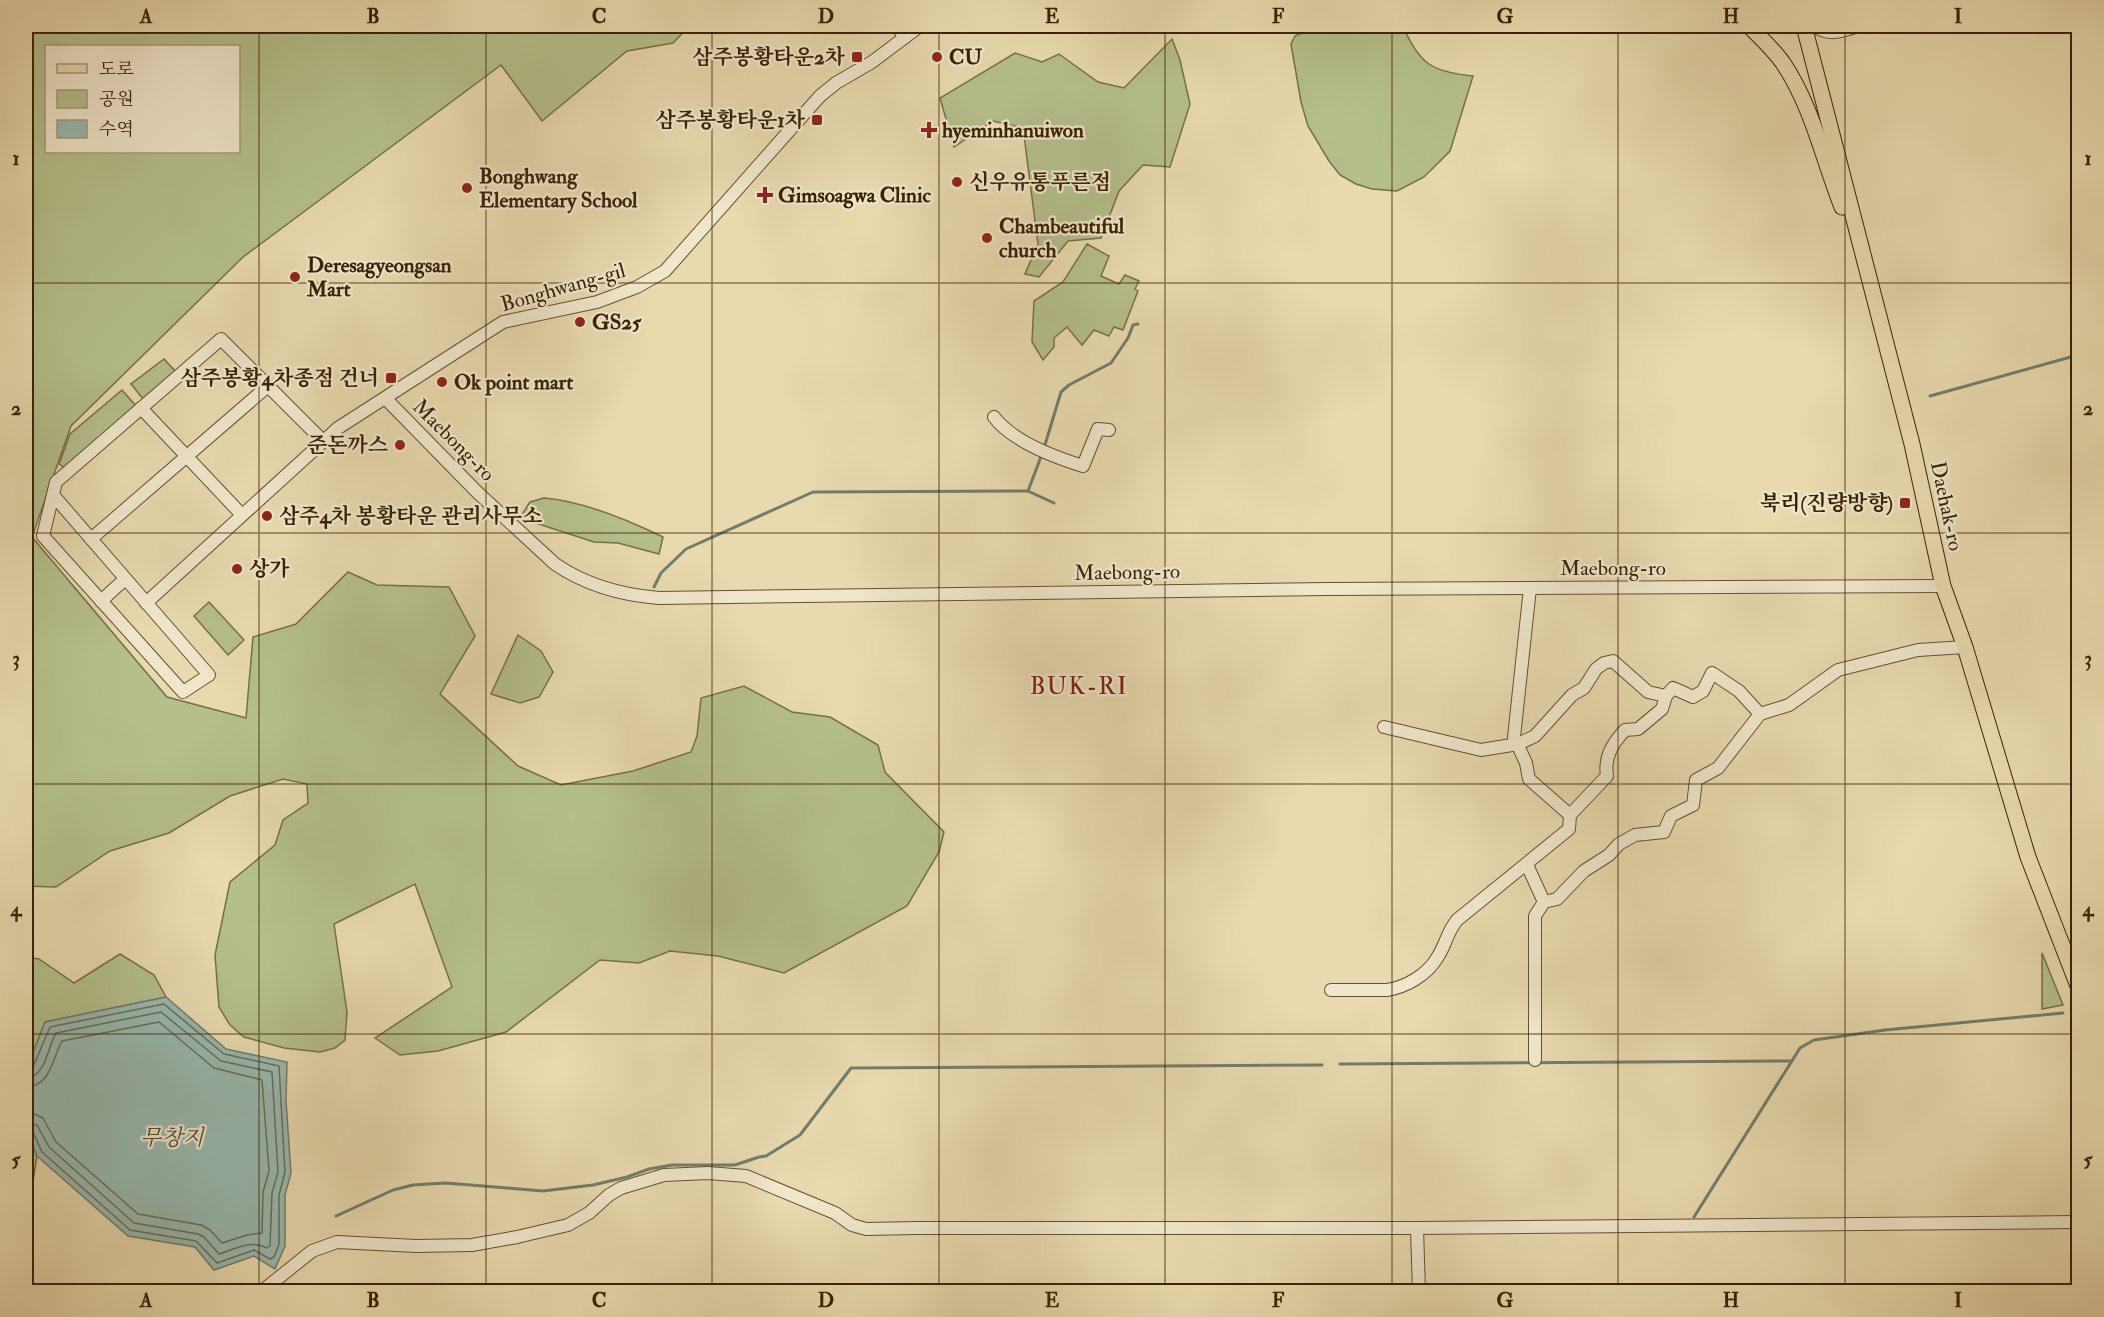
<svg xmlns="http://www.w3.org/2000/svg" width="2104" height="1317" font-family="'IM FELL Double Pica','Noto Serif KR',serif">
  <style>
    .green { fill: #b4bf8c; stroke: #767048; stroke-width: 1.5; fill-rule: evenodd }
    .water { fill: #98b9b0; stroke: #727d6b; stroke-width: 1.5 }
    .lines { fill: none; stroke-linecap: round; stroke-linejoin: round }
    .shore { stroke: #686e5a; stroke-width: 1.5 }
    .stream { stroke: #727d6b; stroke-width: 3 }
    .minor-casing { stroke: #65502f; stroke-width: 14 }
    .major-casing { stroke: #392204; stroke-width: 17 }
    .minor { stroke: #f0e6cb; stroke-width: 12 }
    .major { stroke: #e8d9af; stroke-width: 15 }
    .grid { fill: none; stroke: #392204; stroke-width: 1.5; stroke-opacity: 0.55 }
    .poi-dot { fill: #8f2418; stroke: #f0e6cb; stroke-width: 2 }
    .labels { text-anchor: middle; stroke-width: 4.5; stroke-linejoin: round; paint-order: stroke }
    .poi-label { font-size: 21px; font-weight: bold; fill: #392204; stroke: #f0e6cb; text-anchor: start }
    .street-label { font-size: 21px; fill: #392204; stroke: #f0e6cb }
    .water-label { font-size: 22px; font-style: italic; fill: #564f38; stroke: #f0e6cb }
    .quarter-label { font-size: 24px; letter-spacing: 1.5px; fill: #7a1f14; stroke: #f0e6cb }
    .neatline { fill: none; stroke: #392204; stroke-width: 2 }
    .grid-label { font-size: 20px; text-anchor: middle; font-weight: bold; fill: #392204 }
  </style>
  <rect width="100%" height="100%" fill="#e8d9af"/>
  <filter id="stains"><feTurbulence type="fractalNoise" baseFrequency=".00333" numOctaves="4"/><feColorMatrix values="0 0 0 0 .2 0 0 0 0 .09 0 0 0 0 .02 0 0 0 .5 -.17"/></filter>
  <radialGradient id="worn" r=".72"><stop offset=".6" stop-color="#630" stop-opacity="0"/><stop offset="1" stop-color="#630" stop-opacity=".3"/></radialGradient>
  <g class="green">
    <path d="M26 26H689L673 43 627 51 542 121 501 65 243 257 71 426 32 537 167 697 246 718 253 637 296 624 348 572 377 585 449 587 475 636 440 694 518 766 561 785 633 771 691 752 697 736 701 698 744 686 792 712 830 717 878 745 885 772 944 832 939 852 907 906 784 973 718 956 670 951 639 963 600 960 506 1032 438 1051 400 1055 375 1038 452 987 415 884 334 924 347 1012 345 1040 335 1048 320 1052 284 1048 244 1037 230 1025 219 1007 215 955 230 882 275 845 283 820 308 803 307 784 283 779 230 796 169 833 110 851 56 887 26 886ZM46 46H238V152H46Z"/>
    <path d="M1318 26H1403C1419 64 1432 72 1473 76L1450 151 1424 177 1397 191 1372 189 1356 184 1340 175 1329 161 1308 126 1301 102 1291 44 1295 36Z"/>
    <polygon points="1172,39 1180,60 1190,104 1170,167 1143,165 1119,191 1101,238 1068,241 1039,277 1025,274 1038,244 1023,128 993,121 954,147 940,98 1015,53 1042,62 1059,54 1098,82 1124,88"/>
    <polygon points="1087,244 1109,256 1101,276 1119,284 1125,275 1139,281 1135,289 1138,291 1123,330 1114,327 1109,336 1094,330 1082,345 1067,327 1054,338 1054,347 1043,360 1032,342 1034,301 1063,282"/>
    <polygon points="164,359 176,372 143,399 131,384"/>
    <polygon points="122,390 136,406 65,468 59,464 70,434"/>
    <path d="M544 498C583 501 628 520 663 537L659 554 618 543 594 542 523 519V513L530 502Z"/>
    <polygon points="209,602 244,640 228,655 194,616"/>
    <polygon points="518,635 541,651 553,672 539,697 520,703 491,694"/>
    <polygon points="2042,953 2063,1005 2042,1009"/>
    <polygon points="120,954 154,975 166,997 45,1022 26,1071 26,957 39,959 74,983"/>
    <polygon points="26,1130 37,1156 33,1181 26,1176"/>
  </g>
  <polygon class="water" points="166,997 226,1049 287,1062 286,1101 291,1173 285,1195 285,1246 275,1269 254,1256 214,1270 195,1247 128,1236 37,1156 26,1130 26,1071 45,1022"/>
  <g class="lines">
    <g class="shore">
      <polyline points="26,1071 33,1067 50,1027 164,1004 224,1054 279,1066 285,1172 279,1195 279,1244 274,1257 270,1259 254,1250 217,1263 196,1241 130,1230 42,1152 33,1132 26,1129"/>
      <path d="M26 1078C46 1077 47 1048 56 1033L161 1012 221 1061 272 1072 278 1172 272 1193 270 1246 267 1248C250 1239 236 1249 219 1254L204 1237 198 1234 134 1223 49 1147 37 1125 26 1122"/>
      <path d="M26 1087C51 1086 52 1059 62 1041L159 1022 214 1068 262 1080 269 1171 263 1192 262 1233 247 1235 222 1243 210 1230 201 1225 138 1214 56 1142 43 1118 34 1114 26 1113"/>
    </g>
    <g class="stream">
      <polyline points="1930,396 2078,355"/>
      <polyline points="1044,448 1061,392 1069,385 1111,363 1128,338 1133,325 1138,324"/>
      <polyline points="1028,491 1042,454"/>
      <polyline points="654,587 661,573 686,549 813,492 1028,491 1054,503"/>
      <polyline points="1340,1064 1792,1061"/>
      <polyline points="336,1216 393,1190 413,1185 446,1183 543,1191 593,1185 627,1177 649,1169 672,1165 735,1165 759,1157 766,1156 800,1135 851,1068 1322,1065"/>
      <polyline points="1694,1217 1800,1048 1814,1040 1885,1030 2063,1013"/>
    </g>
    <g class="minor-casing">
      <g id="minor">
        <polyline points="898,26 904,38"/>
        <path d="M1815 26C1828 37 1843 31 1858 26"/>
        <path d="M386 399 477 492 555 564C587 586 621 595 659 598L1327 589 1943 586"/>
        <polyline points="141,408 242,515"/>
        <path d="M994 417C1013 442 1054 457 1083 466L1098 429 1109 430"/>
        <polyline points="53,495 209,675 183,692 43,536 56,482 221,339 323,441"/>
        <polyline points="91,539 268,386"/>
        <polyline points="1530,588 1514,737 1526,763 1529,779 1570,815"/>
        <polyline points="101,601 125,579"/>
        <polyline points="146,603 338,428 503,322 597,302 637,287 665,271 820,96 836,83 872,62 920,26"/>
        <polyline points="1384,727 1481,750 1518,744 1535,736 1572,695 1584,688 1596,669 1604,663 1613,661 1648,692 1666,696"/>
        <polyline points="1527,865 1544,902"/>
        <path d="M1331 990H1387C1406 987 1427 975 1437 958 1446 945 1446 934 1457 920L1569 829 1570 815 1607 776C1604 757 1612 744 1625 730L1638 729 1662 709 1666 696 1673 688 1693 697 1703 691 1712 673 1739 691 1760 714"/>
        <polyline points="1535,1060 1535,916 1544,902 1557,899 1584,871 1609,855 1619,844 1635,835 1664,832 1671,816 1693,805 1696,780 1718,768 1760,714 1789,705 1838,670 1918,650 1965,647"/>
        <polyline points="1417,1228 1419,1292"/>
        <polyline points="261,1292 312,1251 337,1242 416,1246 472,1245 517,1237 568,1225 589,1213 609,1195 621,1188 664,1175 708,1173 746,1176 835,1213 852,1225 866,1229 916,1228 1417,1228 2078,1222"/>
      </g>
    </g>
    <g class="major-casing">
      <g id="major">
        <path d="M1749 26C1760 37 1773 49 1783 63 1812 106 1823 159 1842 207"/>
        <polyline points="1804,26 1912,444 1943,586 1965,647 2028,857 2078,986"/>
      </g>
    </g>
    <use href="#minor" class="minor"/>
    <use href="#major" class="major"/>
  </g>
  <path class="grid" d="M259 26V1292M486 26V1292M712 26V1292M939 26V1292M1165 26V1292M1392 26V1292M1618 26V1292M1845 26V1292M26 283H2078M26 533H2078M26 784H2078M26 1034H2078"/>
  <g class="poi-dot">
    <rect x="851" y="51" width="12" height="12" rx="3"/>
    <circle cx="937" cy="57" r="6"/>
    <rect x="811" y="114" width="12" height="12" rx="3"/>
    <path d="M926 121h6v6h6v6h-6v6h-6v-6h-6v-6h6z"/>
    <circle cx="957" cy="182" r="6"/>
    <circle cx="467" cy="188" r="6"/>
    <path d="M762 186h6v6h6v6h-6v6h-6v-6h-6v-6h6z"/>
    <circle cx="987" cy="238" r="6"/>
    <circle cx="295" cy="277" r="6"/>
    <circle cx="580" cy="322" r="6"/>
    <rect x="385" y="372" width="12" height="12" rx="3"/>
    <circle cx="442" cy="382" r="6"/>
    <circle cx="400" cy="445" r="6"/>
    <rect x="1899" y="497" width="12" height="12" rx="3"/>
    <circle cx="267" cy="516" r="6"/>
    <circle cx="237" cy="569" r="6"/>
  </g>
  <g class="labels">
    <g class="poi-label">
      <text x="845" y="64" text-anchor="end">삼주봉황타운2차</text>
      <text x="949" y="64">CU</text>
      <text x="805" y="127" text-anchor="end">삼주봉황타운1차</text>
      <text x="942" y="137">hyeminhanuiwon</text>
      <text x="479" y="183">Bonghwang<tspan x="479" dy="24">Elementary School</tspan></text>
      <text x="969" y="189">신우유통푸른점</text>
      <text x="778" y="202">Gimsoagwa Clinic</text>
      <text x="999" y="233">Chambeautiful<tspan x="999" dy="24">church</tspan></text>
      <text x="307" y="272">Deresagyeongsan<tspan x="307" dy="24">Mart</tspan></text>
      <text x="592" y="329">GS25</text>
      <text x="379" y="385" text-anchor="end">삼주봉황4차종점 건너</text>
      <text x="454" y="389">Ok point mart</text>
      <text x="388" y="452" text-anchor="end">준돈까스</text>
      <text x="1893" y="510" text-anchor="end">북리(진량방향)</text>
      <text x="279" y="523">삼주4차 봉황타운 관리사무소</text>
      <text x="249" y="576">상가</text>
    </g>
    <g class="street-label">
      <text transform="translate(563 287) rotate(-16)" y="7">Bonghwang-gil</text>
      <text transform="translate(454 440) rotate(45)" y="7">Maebong-ro</text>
      <text transform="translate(1947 506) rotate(78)" y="7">Daehak-ro</text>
      <text x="1613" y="575">Maebong-ro</text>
      <text transform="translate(1127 572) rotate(-1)" y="7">Maebong-ro</text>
    </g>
    <g class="water-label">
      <text x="172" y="1145">무창지</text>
    </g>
    <g class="quarter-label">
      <text x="1079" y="694">BUK-RI</text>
    </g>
  </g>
  <rect width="2104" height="1317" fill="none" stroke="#e8d9af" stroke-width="66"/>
  <rect x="45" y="45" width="195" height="108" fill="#f0e6cb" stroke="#a7987b" stroke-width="1.5"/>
  <rect x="57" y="64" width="30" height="9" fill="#e8d9af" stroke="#a7987b" stroke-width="1.5"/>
  <text x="99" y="75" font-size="18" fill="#392204">도로</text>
  <rect x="57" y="90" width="30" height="18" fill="#b4bf8c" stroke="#a7987b" stroke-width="1.5"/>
  <text x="99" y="105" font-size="18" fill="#392204">공원</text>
  <rect x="57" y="120" width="30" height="18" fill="#98b9b0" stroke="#a7987b" stroke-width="1.5"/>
  <text x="99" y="135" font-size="18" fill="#392204">수역</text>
  <rect x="33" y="33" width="2038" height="1251" class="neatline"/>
  <g class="grid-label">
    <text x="146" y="23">A</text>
    <text x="373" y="23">B</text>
    <text x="599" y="23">C</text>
    <text x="826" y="23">D</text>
    <text x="1052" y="23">E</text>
    <text x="1278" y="23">F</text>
    <text x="1505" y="23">G</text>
    <text x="1731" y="23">H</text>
    <text x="1958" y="23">I</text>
    <text x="16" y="165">1</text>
    <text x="2088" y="165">1</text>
    <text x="16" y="415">2</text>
    <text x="2088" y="415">2</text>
    <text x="16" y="665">3</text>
    <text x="2088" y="665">3</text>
    <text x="16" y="916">4</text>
    <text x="2088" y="916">4</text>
    <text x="16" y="1166">5</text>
    <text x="2088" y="1166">5</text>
    <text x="146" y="1307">A</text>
    <text x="373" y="1307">B</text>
    <text x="599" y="1307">C</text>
    <text x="826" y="1307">D</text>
    <text x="1052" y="1307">E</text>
    <text x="1278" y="1307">F</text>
    <text x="1505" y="1307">G</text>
    <text x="1731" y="1307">H</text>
    <text x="1958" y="1307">I</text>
  </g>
  <rect width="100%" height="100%" filter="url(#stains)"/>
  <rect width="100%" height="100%" fill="url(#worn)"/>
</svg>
